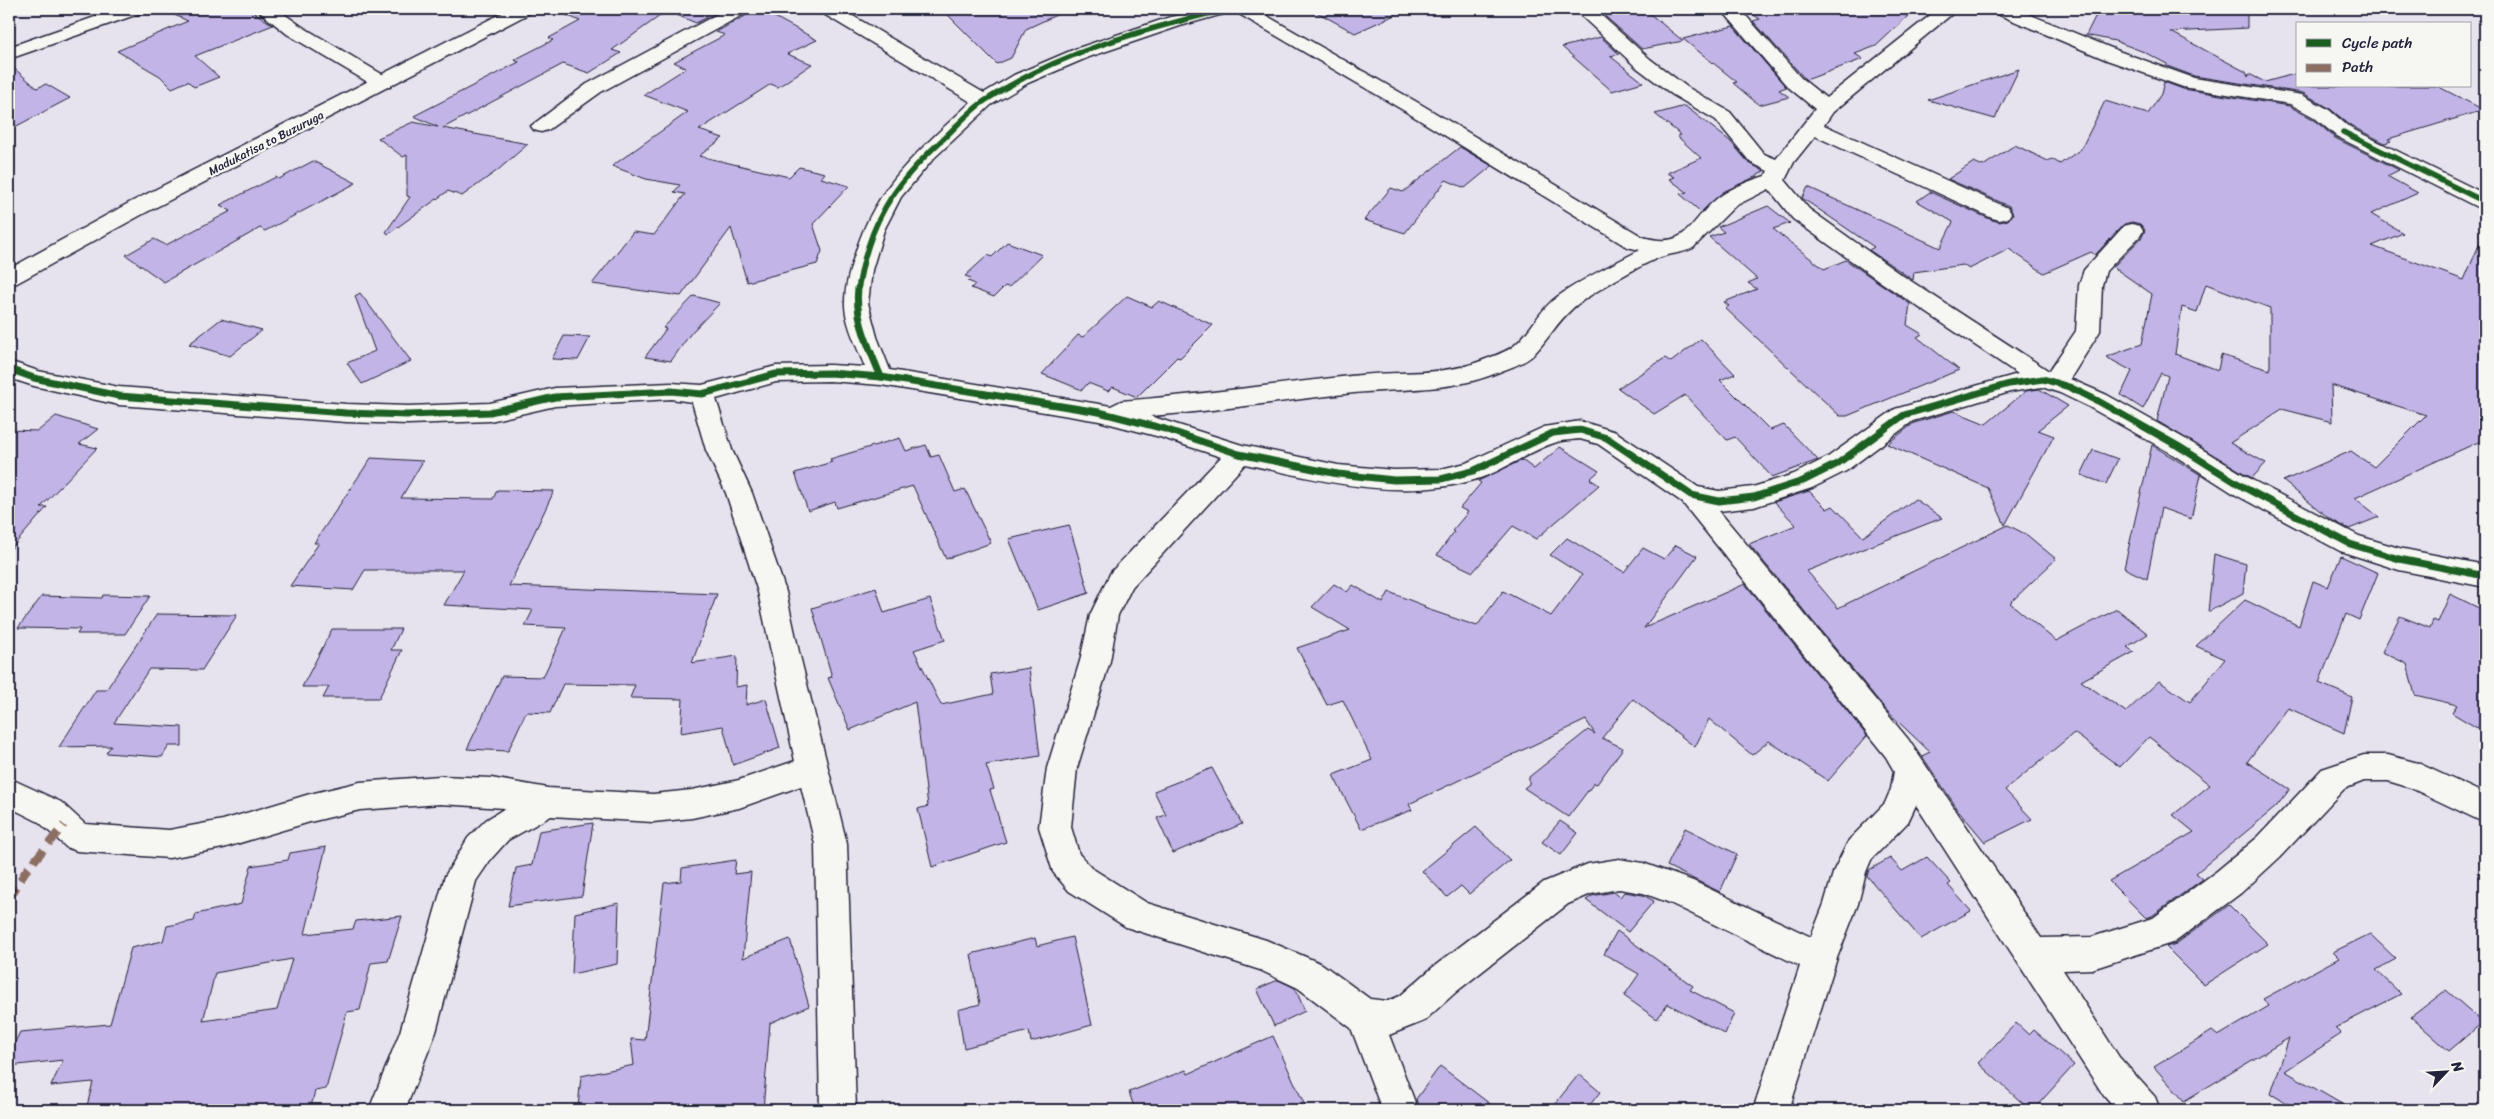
<svg xmlns="http://www.w3.org/2000/svg" width="2494" height="1119" font-family="Sriracha,sans-serif">
  <style>
    .building { fill: #c2b4e6; stroke: #22223b; fill-rule: evenodd }
    .lines { fill: none; stroke-linecap: round; stroke-linejoin: round }
    .street-casing { stroke: #22223b; stroke-width: 3 }
    .secondary-casing { stroke: #22223b; stroke-width: 3 }
    .street { fill: #f6f6f2; fill-rule: evenodd }
    .secondary { fill: #f6f6f2; fill-rule: evenodd }
    .quiet { stroke: #8d6e63; stroke-width: 8; stroke-dasharray: 15 8; stroke-linecap: butt }
    .cycleway-far1-casing { stroke: #f6f6f2; stroke-width: 8 }
    .cycleway-casing { stroke: #f6f6f2; stroke-width: 10 }
    .cycleway-far1 { stroke: #1b5e20; stroke-width: 5.5 }
    .cycleway { stroke: #1b5e20; stroke-width: 7 }
    .labels { text-anchor: middle; stroke-width: 4.5; stroke-linejoin: round; paint-order: stroke }
    .far-street-label { font-size: 12px; fill: #22223b; stroke: #f6f6f2 }
  </style>
  <rect width="100%" height="100%" fill="#e6e2ee"/>
  <filter id="ink" filterUnits="userSpaceOnUse"><feTurbulence type="fractalNoise" baseFrequency=".02" numOctaves="2"/><feDisplacementMap in="SourceGraphic" scale="10" xChannelSelector="R" yChannelSelector="G"/><feConvolveMatrix kernelMatrix="1 2 1 2 8 2 1 2 1" color-interpolation-filters="sRGB"/></filter>
  <g filter="url(#ink)">
    <g class="building">
      <polygon points="161,9 249,9 273,25 195,56 219,77 194,87 188,81 172,88 160,76 117,51 188,21"/>
      <polygon points="552,9 724,9 696,23 667,11 612,50 621,53 589,73 563,64 443,128 528,144 498,170 462,196 448,191 388,234 386,232 410,197 407,196 407,155 403,157 378,138 413,122 438,127 414,116 519,62 514,60 553,40 549,38 580,21"/>
      <polygon points="751,9 760,9 817,40 787,54 812,64 778,87 771,84 699,130 723,138 699,156 789,177 799,167 825,173 821,178 849,186 813,224 822,251 817,264 747,282 731,228 681,296 592,284 633,232 654,235 685,194 674,192 680,185 646,179 612,166 688,112 644,95 686,68 674,62 725,35 716,32 747,15"/>
      <polygon points="942,9 1069,9 1026,29 1011,58 997,64"/>
      <polygon points="1311,9 1408,9 1355,33"/>
      <polygon points="1597,9 1644,9 1683,41 1642,49"/>
      <polygon points="1744,9 1886,9 1908,16 1876,46 1855,54 1863,59 1806,80 1753,21 1760,19"/>
      <polygon points="2108,9 2247,9 2247,28 2171,32 2246,72 2248,77 2249,74 2265,82 2298,73 2298,86 2437,86 2484,110 2388,139 2391,141 2385,143 2351,126 2329,108 2303,93 2194,76 2167,66 2167,64 2144,52 2115,41 2086,35 2095,17"/>
      <polygon points="1733,26 1786,87 1779,90 1789,97 1759,105 1733,83 1737,82 1683,39"/>
      <polygon points="1601,37 1619,54 1610,56 1643,82 1612,91 1562,47"/>
      <polygon points="9,64 37,88 46,84 70,98 9,130"/>
      <polygon points="2019,69 1995,119 1928,100"/>
      <path d="M2164 82 2183 89 2289 106 2313 119 2335 138 2399 170 2387 176 2418 193 2371 214 2403 233 2372 246 2464 280 2485 231V439L2355 498 2379 517 2349 529 2330 519 2283 481 2351 451 2374 467 2426 415 2331 385 2332 422 2282 409 2230 443 2266 463 2252 478 2157 421 2168 376 2161 373 2143 409 2121 395 2132 371 2106 357 2142 344 2152 294 2113 267 2142 237 2145 230 2140 224 2132 222 2124 224 2095 255 2091 252 2044 273 2009 249 1969 269 1963 265 1914 272 1913 280 1869 250 1874 247 1802 198 1808 187 1940 248 1953 222 1917 201 1930 192 1992 220 2000 222 2008 220 2013 214 2009 206 1948 179 1974 162 1983 166 2015 145 2048 161 2052 159 2060 164 2081 149 2105 101 2148 114 2161 94ZM2206 284 2270 308V370L2221 355 2218 370 2175 354 2182 307 2197 312Z"/>
      <polygon points="1685,106 1730,141 1749,163 1764,171 1757,176 1723,192 1701,212 1680,194 1687,192 1669,179 1674,177 1667,173 1701,158 1677,136 1681,135 1655,114"/>
      <polygon points="1460,147 1492,166 1465,188 1446,180 1405,233 1364,220 1391,188 1403,192"/>
      <polygon points="313,161 356,183 265,231 260,228 164,282 126,255 154,239 166,245 231,211 220,205 276,177 279,179"/>
      <polygon points="1768,206 1790,223 1773,229 1824,269 1846,260 1910,304 1907,325 1922,334 1917,337 1959,370 1847,416 1840,416 1725,308 1729,306 1724,302 1757,289 1748,283 1757,279 1709,237 1724,232 1718,227"/>
      <polygon points="1007,242 1042,255 1009,287 1005,286 994,297 971,288 975,284 968,281 971,278 965,276 988,255 992,257"/>
      <polygon points="360,293 411,361 362,384 347,363 375,351 355,296"/>
      <polygon points="694,296 720,303 691,333 671,361 645,357 666,329 663,328"/>
      <polygon points="1127,296 1152,307 1159,301 1213,325 1180,358 1177,357 1137,397 1113,387 1108,391 1088,383 1082,390 1042,374 1078,335 1083,337"/>
      <polygon points="221,319 262,330 230,356 189,344"/>
      <polygon points="564,336 590,337 578,360 552,359"/>
      <polygon points="1701,339 1735,374 1720,380 1770,430 1784,425 1818,460 1772,477 1735,437 1727,440 1685,395 1654,414 1618,388 1665,358 1671,362"/>
      <polygon points="2039,389 2068,406 2038,430 2054,436 2005,525 1988,488 1887,444 1914,423 1954,411 1986,424 2026,391"/>
      <polygon points="56,416 98,429 79,444 97,448 41,507 47,507 9,551 9,430 38,431"/>
      <polygon points="900,438 906,451 926,445 931,457 939,455 955,492 965,489 991,543 946,559 913,486 837,508 835,502 808,511 795,473 832,462 830,459"/>
      <polygon points="2152,445 2201,475 2191,519 2161,508 2147,579 2124,568"/>
      <polygon points="1560,447 1599,471 1590,479 1599,485 1536,539 1513,526 1473,572 1437,555 1454,532 1452,531 1468,512 1460,508 1481,483 1478,481 1522,460 1534,469"/>
      <polygon points="2093,450 2118,459 2106,484 2081,475"/>
      <polygon points="371,458 423,461 401,498 493,499 497,490 554,491 509,586 717,594 692,663 737,656 736,687 747,685 746,705 766,699 780,748 733,765 723,726 681,733 683,699 630,698 635,685 563,684 550,713 526,712 508,751 467,749 502,676 543,677 566,628 525,626 533,610 444,605 464,570 365,570 353,590 290,586 319,543 314,543"/>
      <polygon points="1809,491 1827,509 1833,506 1863,537 1915,499 1942,518 1807,571 1838,608 2008,525 2027,535 2056,559 2010,603 2056,641 2117,609 2148,634 2127,647 2134,652 2081,681 2126,712 2159,681 2190,702 2225,659 2196,646 2245,600 2299,626 2313,581 2328,587 2341,556 2378,573 2359,620 2346,614 2319,683 2352,697 2344,733 2288,708 2247,762 2290,789 2276,807 2196,873 2203,879 2152,916 2146,918 2109,881 2194,832 2173,815 2210,785 2149,737 2120,767 2074,733 2005,790 2032,819 1985,842 1959,811 1922,756 1930,752 1887,711 1749,544 1796,525 1774,502"/>
      <polygon points="1069,525 1089,593 1038,610 1009,539"/>
      <polygon points="1567,538 1624,572 1643,548 1664,559 1676,545 1697,556 1644,628 1745,584 1867,736 1828,781 1769,741 1752,755 1709,719 1695,747 1633,699 1602,738 1623,748 1597,784 1594,783 1568,817 1524,788 1529,784 1529,777 1588,730 1595,734 1586,720 1409,804 1412,810 1361,829 1333,775 1372,760 1343,700 1327,705 1297,648 1350,630 1312,607 1334,584 1347,592 1353,585 1383,603 1389,592 1425,606 1424,608 1477,626 1503,591 1551,616 1582,575 1550,555"/>
      <polygon points="2214,554 2246,564 2243,593 2208,612"/>
      <polygon points="876,588 884,613 930,599 945,640 914,650 941,705 993,694 990,674 1029,668 1040,756 986,765 994,789 990,790 1006,842 932,867 918,809 928,806 915,702 850,730 828,678 832,677 812,608"/>
      <polygon points="2450,594 2485,611 2485,717 2477,728 2452,713 2457,705 2415,695 2407,664 2382,652 2400,616 2430,628 2433,620 2438,622"/>
      <polygon points="103,595 150,596 125,634 77,634 80,629 18,628 42,596 102,598"/>
      <polygon points="157,614 237,615 202,670 149,669 114,723 182,727 182,746 169,746 162,757 106,753 111,746 59,747 96,690 106,690"/>
      <polygon points="332,629 401,629 391,650 402,650 379,698 323,698 329,687 302,687"/>
      <polygon points="1212,768 1242,824 1173,853 1157,818 1166,815 1154,791"/>
      <polygon points="1560,821 1578,833 1561,855 1542,842"/>
      <polygon points="593,823 582,896 508,906 516,868 532,865 539,831"/>
      <polygon points="1476,827 1510,860 1469,894 1461,886 1447,897 1422,871"/>
      <polygon points="1685,828 1737,854 1720,892 1667,866"/>
      <path d="M326 847 305 934 353 929 356 921 402 916 388 961 371 963 360 1010 347 1012 326 1089 315 1091 310 1110H86L93 1082 51 1086 63 1060 9 1066V1054L20 1032 110 1024 131 948 163 941 167 926 194 921 196 914 241 904 251 866 288 860 290 853ZM292 959 277 1010 203 1021 215 973Z"/>
      <polygon points="1927,857 1951,883 1948,885 1971,911 1921,939 1867,876 1869,870 1890,858 1902,871"/>
      <polygon points="736,860 734,874 751,872 743,958 790,939 809,1006 770,1023 763,1110 587,1110 588,1106 578,1107 581,1076 634,1065 631,1039 645,1040 664,883 681,881 682,868"/>
      <polygon points="1614,892 1620,897 1624,892 1643,895 1654,901 1628,932 1586,900 1592,896"/>
      <polygon points="619,903 617,964 572,974 575,913"/>
      <polygon points="2229,905 2268,944 2204,985 2166,947 2176,944"/>
      <polygon points="1617,931 1693,986 1690,990 1734,1013 1725,1034 1668,1004 1657,1019 1624,996 1639,974 1604,954"/>
      <polygon points="2370,934 2396,959 2376,970 2401,994 2335,1028 2341,1034 2285,1071 2352,1110 2298,1110 2271,1094 2289,1038 2184,1101 2154,1067 2212,1031 2218,1036 2269,1006 2263,999 2339,958 2333,952"/>
      <polygon points="1072,937 1092,1025 1031,1042 1029,1031 964,1048 958,1010 980,1004 971,954 1035,938 1037,946"/>
      <polygon points="1278,980 1295,988 1305,1011 1274,1026 1257,989"/>
      <polygon points="2446,990 2483,1022 2449,1051 2411,1017"/>
      <polygon points="2016,1023 2029,1035 2034,1030 2074,1065 2033,1110 2030,1110 1978,1063"/>
      <polygon points="1273,1036 1307,1110 1135,1110 1129,1092 1186,1070 1188,1074"/>
      <polygon points="1440,1066 1498,1110 1420,1110 1416,1099"/>
      <polygon points="1579,1074 1600,1092 1586,1110 1550,1110"/>
    </g>
    <g class="lines">
      <g class="street-casing">
        <g id="street">
          <polygon points="118,9 144,9 141,13 9,59 9,47"/>
          <polygon points="256,9 277,9 301,26 390,79 393,83 390,87 376,87 287,34"/>
          <polygon points="727,9 749,9 746,13 601,92 548,130 541,132 534,130 531,126 587,84"/>
          <path d="M819 9H841L984 93 1014 75 1075 49 1167 18 1206 9H1255L1422 105 1643 237C1689 250 1688 221 1719 197 1733 187 1749 181 1765 176L1768 171 1750 162 1716 120 1673 95 1636 67 1574 9H1594L1650 59 1687 87 1730 112 1764 154 1776 159 1815 109 1787 86 1721 9H1740L1801 78 1826 98 1938 9H1958L1833 112 1824 125 2008 208 2011 213 2008 218 2000 220 1992 218 1815 136 1794 162 1785 180 1809 209 1897 272 2049 371 2076 331 2079 285 2084 270 2124 226 2132 224 2140 226 2143 231 2140 236 2106 271 2102 285 2100 331 2070 379 2107 395 2187 440 2254 481 2359 536 2399 548 2485 565V587L2399 570 2340 551 2236 495 2169 452 2089 407 2060 393 2042 387 2010 392 1913 421 1846 471 1812 488 1754 507 1719 511 1908 739 2041 938 2092 937 2153 918 2217 871 2258 837 2322 769 2364 755H2388L2418 763 2485 794V823L2411 788 2388 781H2364L2344 789 2280 857 2241 893 2175 942 2092 969 2063 970 2119 1057 2155 1097 2160 1110H2116L2104 1096 1916 805 1908 822 1871 860 1866 872 1858 904 1837 958 1789 1110H1753L1800 966 1670 903 1643 893 1619 889 1591 894 1568 904 1456 992 1424 1021 1389 1035 1418 1110H1382L1351 1028 1298 988 1260 970 1126 927 1069 891 1053 872 1039 827 1047 768 1080 661 1090 615 1111 572 1221 457 1160 437 1099 421 881 385 830 381 776 382 716 399 732 450 752 493 786 592 799 652 847 844 856 1110H820L815 844 801 786 739 808 692 818 653 822 551 816 508 840 491 859 476 881 436 1032 405 1110H369L400 1032 445 876 468 838 486 820 505 808 440 804 360 810 310 822 223 848 169 858 77 851 66 847 39 822 9 807V778L61 802 85 824 169 830 223 820 310 794 360 782 440 776 491 778 548 788 653 794 692 790 739 780 795 761 758 592 726 493 706 450 692 402 671 399 555 406 490 421 408 424 346 422 119 405 34 386 9 378V361L38 371 119 387 346 404 408 406 490 403 555 388 671 383 702 385 776 366 830 365 865 367C858 349 844 321 845 302 845 286 850 269 855 254 876 184 920 150 971 102L822 13ZM1234 11 1408 113 1627 247 1640 250C1612 265 1583 278 1557 297 1540 309 1531 331 1515 345 1507 352 1491 357 1481 361 1442 376 1402 371 1361 375 1281 383 1202 395 1121 401L1111 406 890 370 877 337 868 303 872 270 884 230 901 197 934 158 991 105 1028 83 1089 57 1180 26ZM1769 189 1793 219 1881 282 2018 374 1895 409 1828 457 1794 474 1753 487 1719 491 1698 487 1616 432 1580 421 1544 427 1466 463 1441 469 1394 470 1338 465 1242 445 1150 416C1218 411 1286 400 1354 393 1403 388 1452 392 1499 372 1509 368 1525 363 1533 355 1547 341 1557 322 1572 309 1586 296 1646 261 1664 256 1674 253 1683 253 1693 248L1735 206ZM1580 439 1598 444 1682 502 1886 757 1894 771 1891 789 1885 803 1849 840 1834 870 1824 904 1811 937 1693 881 1643 863 1619 859 1588 864 1544 882 1432 968 1400 996 1388 1001 1370 999 1322 964 1266 940 1147 903 1093 869 1079 854 1071 827 1077 768 1110 661 1118 615 1132 587 1245 464C1320 480 1398 502 1474 480 1503 472 1528 451 1557 442 1564 440 1573 440 1580 439Z"/>
          <polygon points="1992,9 2016,9 2121,52 2194,78 2302,95 2328,109 2350,128 2485,194 2485,208 2477,207 2336,136 2314,117 2290,104 2183,87 2107,60 1995,13"/>
        </g>
      </g>
      <g class="secondary-casing">
        <polygon id="secondary" points="510,9 533,9 530,13 143,214 17,283 9,285 9,269 127,204"/>
      </g>
      <use href="#street" class="street"/>
      <use href="#secondary" class="secondary"/>
      <polyline class="quiet" points="9,900 25,872 64,825"/>
      <g class="cycleway-far1-casing">
        <g id="cycleway-far1">
          <polyline points="2343,132 2485,202"/>
          <path d="M858 290C868 224 893 185 941 141 955 128 970 110 986 100 1057 53 1145 29 1227 9"/>
        </g>
      </g>
      <g class="cycleway-casing">
        <g id="cycleway">
          <path d="M858 288C854 319 870 349 881 377"/>
          <polyline points="9,369 34,378 119,396 346,413 408,415 490,412 555,397 671,391 702,394 776,374 830,373 881,377 1099,412 1165,429 1239,454 1338,474 1394,480 1441,479 1473,471 1553,433 1580,430 1607,438 1691,495 1719,501 1754,497 1803,481 1837,464 1904,415 2009,384 2043,379 2069,387 2098,401 2178,446 2245,488 2350,544 2399,559 2485,576"/>
        </g>
      </g>
      <use href="#cycleway-far1" class="cycleway-far1"/>
      <use href="#cycleway" class="cycleway"/>
    </g>
  </g>
  <g class="labels">
    <g class="far-street-label">
      <text transform="translate(266 143) rotate(-27)" y="4">Madukatisa to Buzuruga</text>
    </g>
  </g>
  <rect width="2494" height="1119" fill="none" stroke="#f6f6f2" stroke-width="30"/>
  <rect x="15" y="15" width="2464" height="1089" fill="none" stroke="#22223b" stroke-width="2" filter="url(#ink)"/>
  <rect x="2296" y="22" width="175" height="65" fill="#f6f6f2" stroke="#a1a1a9"/>
  <rect x="2306" y="39" width="25" height="8" fill="#1b5e20" stroke="#a1a1a9"/>
  <text x="2342" y="48" font-size="15" fill="#22223b">Cycle path</text>
  <rect x="2306" y="64" width="25" height="8" fill="#8d6e63" stroke="#a1a1a9"/>
  <text x="2342" y="72" font-size="15" fill="#22223b">Path</text>
  <g transform="translate(2446 1072) rotate(65)" stroke="#f6f6f2" stroke-width="4" paint-order="stroke">
  <path d="M0-4L9 19L0 12L-9 19Z" fill="#22223b"/>
  <text y="-8" font-size="14" font-weight="bold" text-anchor="middle" fill="#22223b">N</text>
  </g>
</svg>
